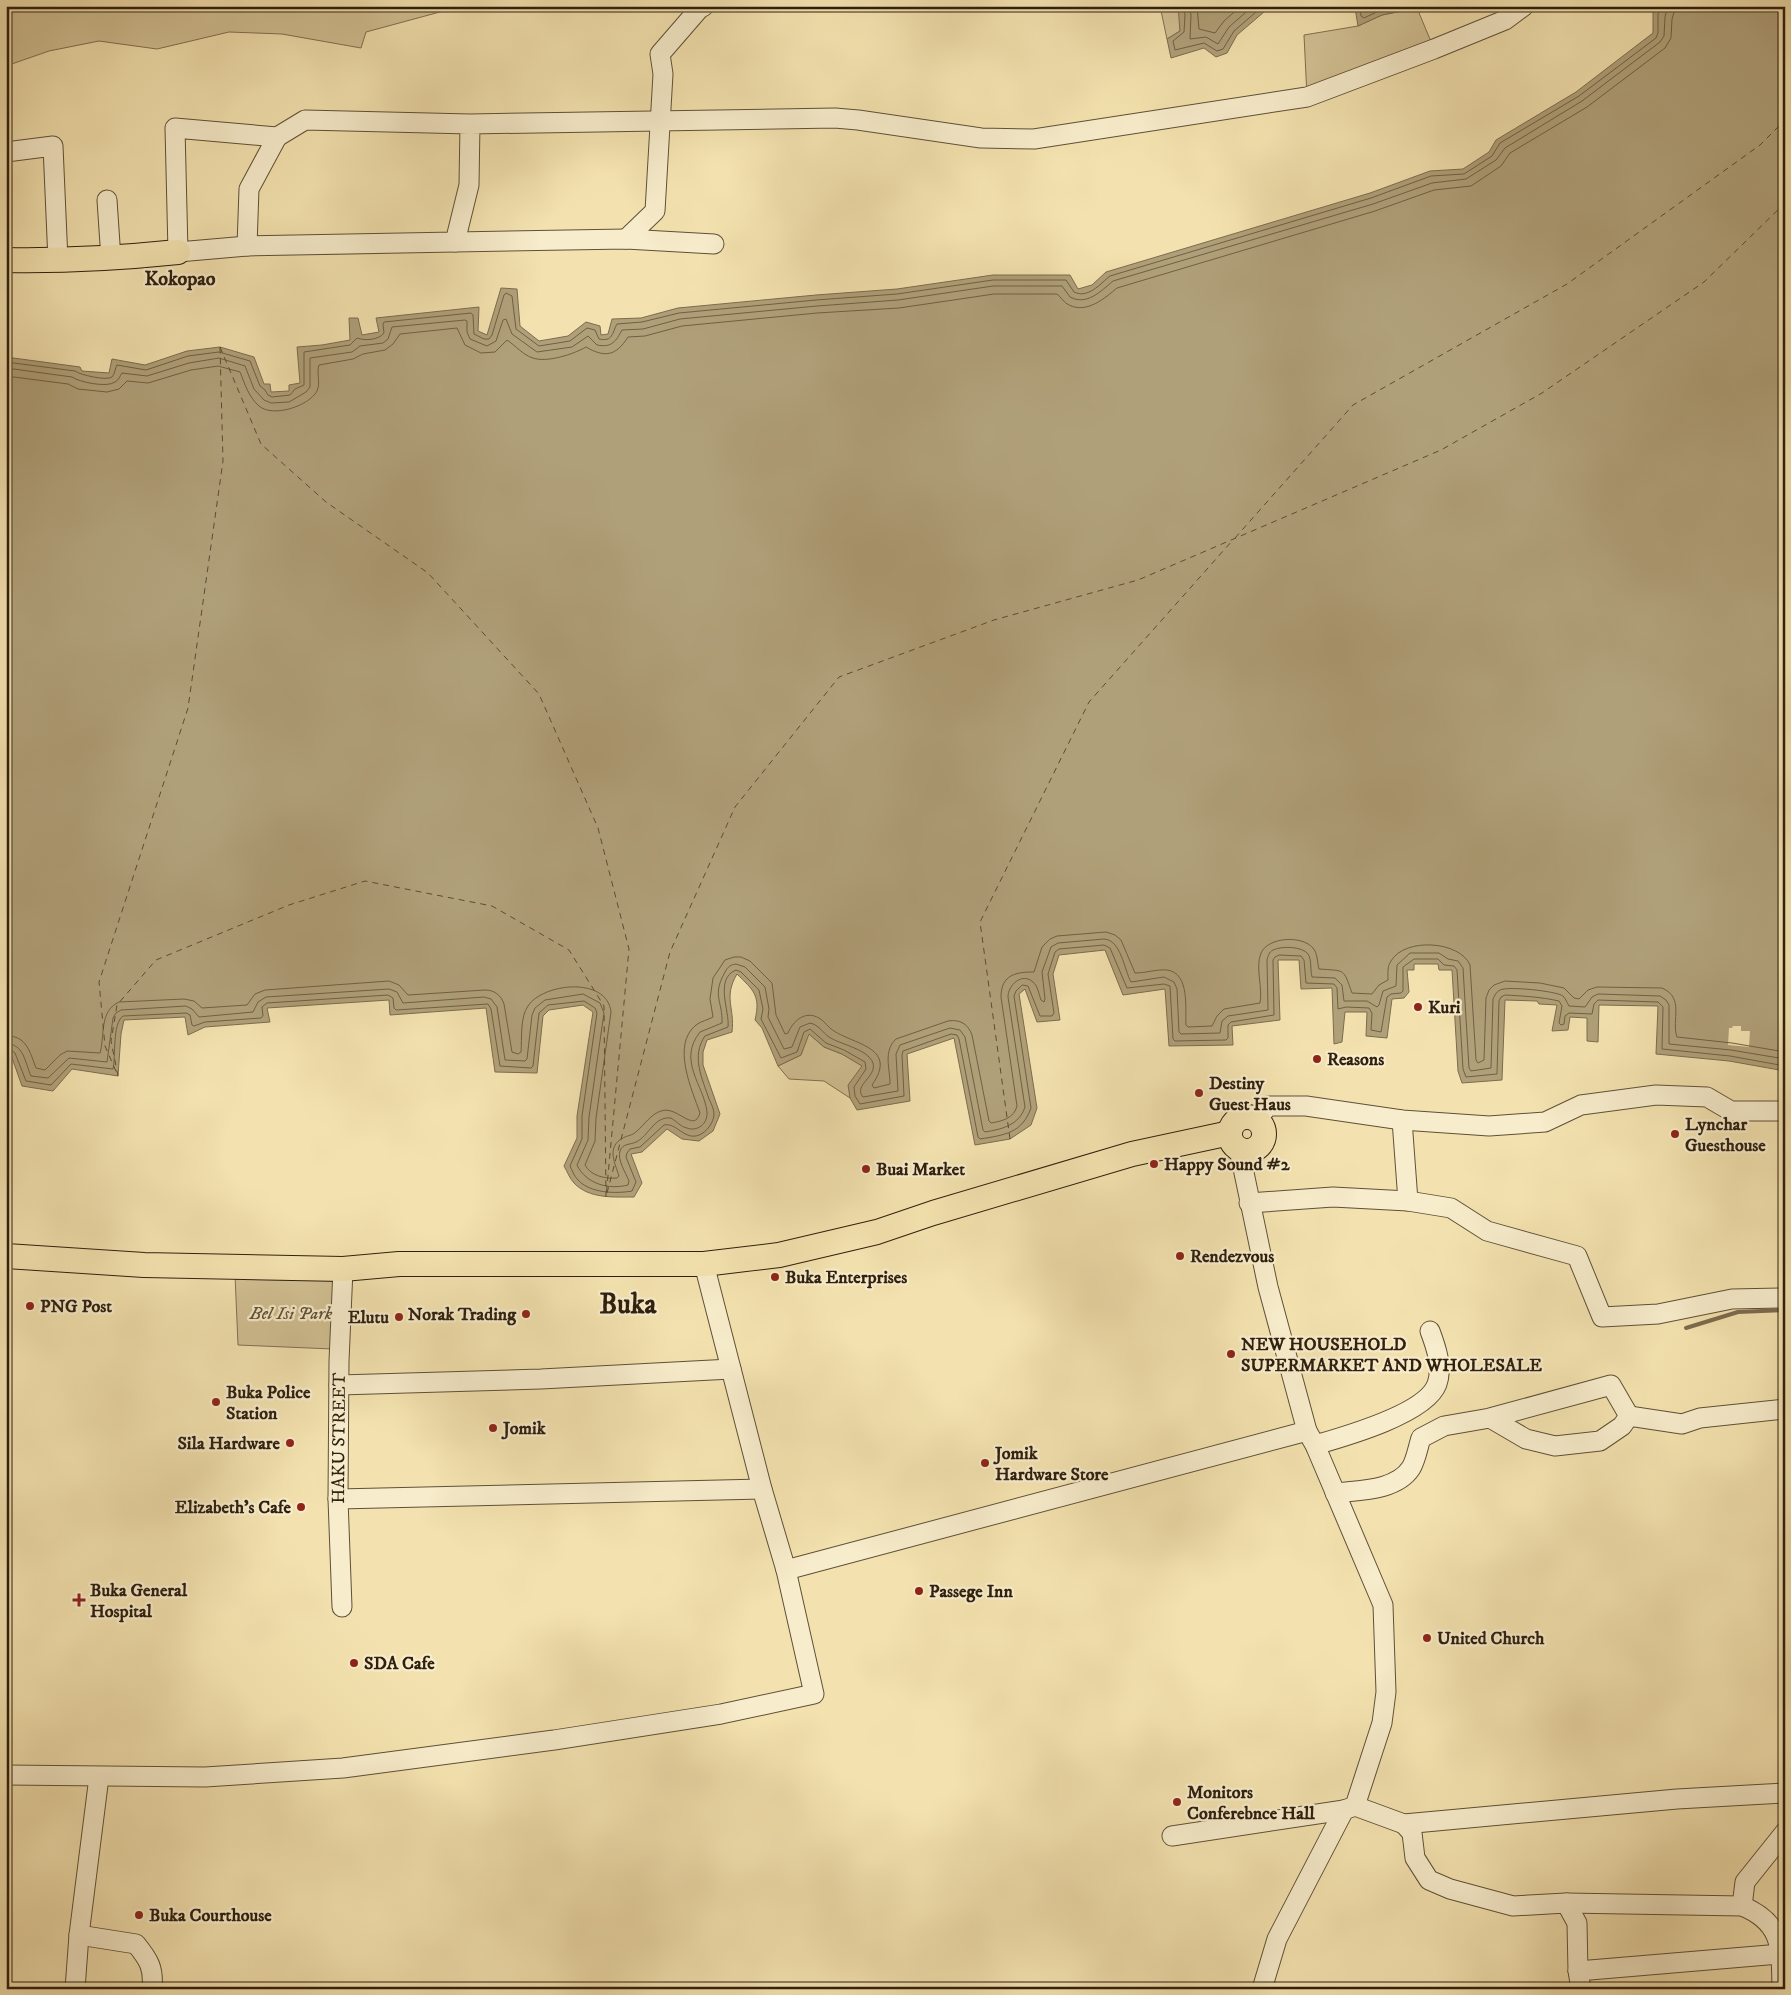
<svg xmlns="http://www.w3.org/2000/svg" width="1791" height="1995" font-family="'IM FELL DW Pica',serif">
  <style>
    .green { fill: #d2c194; stroke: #807052 }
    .water { fill: #b0a079; stroke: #7c6c4f }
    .pier { fill: #f3e2af }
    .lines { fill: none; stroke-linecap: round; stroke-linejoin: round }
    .shore { stroke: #6f6044; stroke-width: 1 }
    .stream { stroke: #7c6c4f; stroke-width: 4 }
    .ferry { stroke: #5c4c34; stroke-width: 1; stroke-dasharray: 6 5; stroke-linecap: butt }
    .minor-casing { stroke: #5f5037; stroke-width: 21 }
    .major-casing { stroke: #2e1f0f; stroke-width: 26 }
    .minor { stroke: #f7eccb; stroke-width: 19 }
    .major { stroke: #f3e2af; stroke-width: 24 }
    .poi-dot { fill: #8f2418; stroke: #f7eccb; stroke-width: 2 }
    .labels { text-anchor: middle; stroke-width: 4.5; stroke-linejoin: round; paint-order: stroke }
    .poi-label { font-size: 18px; font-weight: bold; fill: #2e1f0f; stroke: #f7eccb; text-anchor: start }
    .park-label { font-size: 18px; font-style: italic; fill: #5f5037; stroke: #f7eccb }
    .street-label { font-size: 18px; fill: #2e1f0f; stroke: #f7eccb }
    .quarter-label { font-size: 20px; font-weight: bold; fill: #2e1f0f; stroke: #f7eccb }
    .town-label { font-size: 28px; font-weight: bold; fill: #2e1f0f; stroke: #f7eccb }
  </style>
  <rect width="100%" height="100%" fill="#f3e2af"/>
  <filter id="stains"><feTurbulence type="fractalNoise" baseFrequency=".004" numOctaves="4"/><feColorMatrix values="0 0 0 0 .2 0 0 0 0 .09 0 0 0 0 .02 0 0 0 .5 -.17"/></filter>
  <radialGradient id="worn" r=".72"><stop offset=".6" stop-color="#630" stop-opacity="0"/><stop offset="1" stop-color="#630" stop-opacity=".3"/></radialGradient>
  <g class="green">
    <polygon points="6,6 293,6 294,8 311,6 462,6 366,32 361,48 282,34 229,32 157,49 99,41 49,51 6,66"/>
    <polygon points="1160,6 1178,6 1180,15 1180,31 1167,39"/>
    <polygon points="1417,8 1434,49 1307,97 1304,35 1358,26 1382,15"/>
    <polygon points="808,1033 824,1047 842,1054 863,1066 849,1085 850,1098 824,1081 789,1079 778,1066 801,1055"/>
    <polygon points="235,1275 333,1281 333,1349 238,1345"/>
  </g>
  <g class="water">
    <polygon points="1178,6 1271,6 1237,35 1227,53 1216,57 1204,48 1171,58 1167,39 1180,31"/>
    <polygon points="1356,6 1416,6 1417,8 1382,15 1358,26 1355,8"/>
    <path d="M1658 6H1785V1071L1729 1061 1656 1054 1658 1006 1599 1005 1598 1042 1587 1041V1018L1570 1017 1568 1030 1552 1031 1557 1005 1539 1004 1537 1001 1505 1000 1502 1080 1462 1083 1458 1071 1452 970H1439L1438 964H1414V970H1407L1409 992 1404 998 1392 999 1387 1038 1366 1036 1367 1012H1345L1342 1042 1334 1044 1332 988 1301 989 1299 960H1278L1280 1020 1232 1026 1233 1045 1169 1046 1165 989 1123 995 1105 950 1059 955 1053 974 1060 1020 1037 1022 1025 989 1019 994 1037 1108 1031 1125 1010 1139 975 1145 954 1038 907 1054 910 1101 857 1110 850 1098 848 1085 862 1066 842 1054 824 1047 809 1034 801 1055 778 1066 762 1028 755 1020C761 995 753 990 737 974 723 998 735 1007 732 1032L707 1040 703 1052V1065L720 1114 713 1131 699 1141 682 1139 667 1129 642 1152 631 1154 642 1183 634 1197C614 1197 589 1199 574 1183 570 1179 567 1171 564 1166L577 1138V1116L593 1012 583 1005 549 1010 543 1016 537 1073 495 1072 486 1008 390 1015 389 1000 267 1008 270 1022 205 1027 188 1035 185 1017 124 1020 121 1034 118 1076 72 1069 53 1091 22 1086 11 1055H6V357L80 367 82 371 109 373 112 359 145 365 187 351 220 347 254 357 264 384H270L271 392 289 391V385L300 383 297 347 322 345 350 340 349 318H358L362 335 379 332 376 318 479 307 478 331 487 335 501 288 517 289 520 326 539 341 568 336 586 322 600 326 601 335 608 334 612 319 641 318 678 308 816 295 897 289 993 275H1070L1078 289 1092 285 1106 272 1370 193 1430 171 1463 169 1489 152 1496 140 1576 92 1653 33V12Z"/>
  </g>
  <polygon class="pier" points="1733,1026 1741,1026 1741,1031 1750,1031 1749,1047 1728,1045 1729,1028 1732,1028"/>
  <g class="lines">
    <g class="shore">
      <polyline points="1183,6 1185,15 1184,32 1173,41 1175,50 1204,43 1217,51 1223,49 1234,31 1263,6"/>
      <polyline points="1189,6 1191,15 1190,39 1206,37 1218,44 1229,27 1253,6"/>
      <polyline points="1197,6 1199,29 1215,33 1224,21 1241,6"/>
      <polyline points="1360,6 1361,16 1364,18 1381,10 1402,6"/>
      <path d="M6 362 75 371C80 375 107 381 112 377 115 374 115 368 117 365L146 370 188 356 219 352 250 361 260 386 265 390 268 395 272 397 290 395 295 389 304 385V352L350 345 357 338C365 341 379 340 384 333L383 324 384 322 471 313 473 315 474 334 484 339H489L492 335 504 295 506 293 512 296 516 329 539 346 570 341 587 328 595 330 599 339C613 342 612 333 617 324L642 322 679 313 816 300 897 294 993 280H1066L1074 292C1088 299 1100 284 1110 276L1371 198 1431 176 1464 174 1492 156 1500 143 1579 96 1656 38 1658 33V14L1662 6"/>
      <path d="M6 368 72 377C79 382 107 388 115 382 119 380 120 376 122 373L147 376 189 363 219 358 245 366 254 389 264 400 271 403 289 402 306 392 310 387V358L352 352 360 346 383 343 388 339 392 327 465 320 467 321V332L470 339 487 346 496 341 503 320 506 319 512 334 537 352 572 347 588 336 597 345C612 348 616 341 622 330L643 329 680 319 817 306 898 300 993 286H1062L1070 297C1087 306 1101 291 1113 281L1373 204 1432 183 1466 179 1496 160 1505 148 1582 101 1660 42 1664 36 1665 17 1668 6"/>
      <path d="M6 376 68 384 78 389 107 392 119 389 127 381 148 383 191 370 218 366 240 372C245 384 248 396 259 406 273 418 309 406 317 391 321 382 316 373 319 365L353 359 363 354 385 350 393 344 400 334 457 328 465 345 481 353 495 352 507 340C516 346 523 355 533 358 547 363 574 354 586 347 605 358 616 356 628 337L645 336 682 326 817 313 899 308 994 294H1057C1061 297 1064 303 1069 305 1087 314 1105 298 1117 288L1375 211 1434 190 1471 186 1501 166 1510 153 1587 107 1665 48 1671 38 1672 19 1676 6"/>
      <path d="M6 1036C27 1035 30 1053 36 1068L45 1070 60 1055 67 1051 100 1053C105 1036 99 1011 119 1002L184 999 194 1001 202 1008 247 1005 255 994 265 990 389 981 399 985 408 995 485 990C494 990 501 995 504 1004L512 1052 518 1054 521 1052C522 1038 520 1017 528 1006 543 983 607 976 611 1012L596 1118 595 1141 585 1165C591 1176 605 1179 617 1178L619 1176C615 1163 606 1147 623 1138 628 1135 632 1136 637 1131 644 1125 651 1114 661 1111 677 1105 694 1134 700 1113 692 1090 671 1045 696 1025 701 1021 708 1020 713 1017L710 999 713 978 725 960 734 957H741L750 961 772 983 776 1015 785 1034 788 1033C793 1021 805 1010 819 1018 825 1021 828 1028 834 1031 856 1045 898 1048 872 1085L874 1088 890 1084C890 1069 883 1051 896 1039L948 1021C960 1019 968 1024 972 1035L989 1121 991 1123C1003 1121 1014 1118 1017 1106L1001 997C1001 974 1017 972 1034 972L1042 947 1050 939 1057 936 1106 932 1115 935 1121 940 1135 973C1146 973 1157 969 1167 970 1190 973 1185 1008 1186 1025L1188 1027 1212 1026 1217 1016 1224 1009 1260 1003C1263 988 1255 967 1261 953 1268 937 1302 935 1313 948 1318 954 1317 962 1319 969 1346 971 1343 968 1352 993L1372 994 1379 985 1388 980C1388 973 1387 967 1391 961 1405 937 1460 941 1470 965L1476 1060 1478 1063 1484 1060 1486 998 1489 990 1494 985 1505 981 1540 983 1564 988 1574 998 1579 999 1588 990 1597 987 1662 988C1685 998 1671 1020 1677 1037L1732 1043 1785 1052"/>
      <path d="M6 1044C24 1043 25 1063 31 1076L48 1078 69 1058 107 1062 113 1018 116 1013 121 1010 186 1006 192 1009 199 1017 253 1012 258 1002 266 997 389 989 397 992 403 1003 484 997 491 999 497 1007 505 1060 525 1061 527 1059 532 1015 535 1008 545 1000 583 994 600 1003 604 1013 589 1117 588 1140 577 1165C586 1184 609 1190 628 1185L629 1181C626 1173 617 1160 620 1151 623 1143 630 1145 636 1142 649 1136 654 1116 671 1118 676 1121 681 1127 687 1128 697 1132 708 1124 707 1112 704 1085 677 1061 700 1032L722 1023C723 1002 712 996 724 974 727 968 729 965 736 964L745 967 765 987 769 1009 768 1017 784 1049 792 1047 800 1027 810 1023C819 1025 822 1032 829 1037 839 1044 868 1049 873 1063 877 1077 853 1085 863 1097L898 1091 896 1054 900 1045 950 1028 960 1030 965 1037 983 1130 985 1132C1003 1129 1019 1125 1025 1107L1008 997C1008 985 1022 972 1033 982 1038 986 1039 995 1041 1000L1044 1002 1045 999 1042 972 1051 947 1058 943 1104 939C1121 940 1124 969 1131 982L1164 977 1174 982 1177 989 1179 1032 1181 1034 1220 1033 1222 1021 1228 1016 1268 1010 1267 960C1268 956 1269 952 1273 950 1281 946 1302 946 1308 954 1312 960 1310 970 1312 977L1335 978 1342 985 1344 1001H1367L1377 1007 1379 1005 1383 991 1396 986 1397 965 1410 953H1439L1448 959 1458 961 1463 968 1469 1068 1471 1071 1491 1068 1493 999C1495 995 1496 992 1500 990 1508 986 1556 991 1563 996 1566 999 1567 1003 1569 1006L1585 1007 1592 997 1598 994 1660 996 1666 1000 1669 1005V1044L1731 1050 1785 1059"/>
      <path d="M6 1050H11L15 1053 26 1081 51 1085 71 1064 113 1069C116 1056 112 1024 123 1016L186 1013 190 1015 192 1025 194 1026 205 1022 261 1018 263 1016 262 1007 267 1003 388 995 393 998 394 1008 396 1010 488 1004 491 1009 500 1066 531 1068 533 1066 539 1013 548 1005 584 1001 595 1008 597 1013 582 1116V1139L570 1166C572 1170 574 1176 578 1180 590 1193 615 1194 632 1191L636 1182 626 1157 627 1153 630 1149 640 1147 664 1125C676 1122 685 1141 699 1135 707 1132 714 1122 714 1114 714 1109 711 1103 709 1099 702 1078 691 1056 705 1036L728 1027C730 1011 714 979 736 970L741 972 759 990 763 1009 761 1019 781 1058 797 1052 804 1032 810 1029 826 1043 844 1050 865 1062 866 1069 854 1087 855 1096 860 1104 904 1096 902 1055 903 1051 951 1034 957 1035 959 1039 978 1137 980 1139C1005 1135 1022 1133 1031 1108L1014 996 1016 991 1022 985 1028 986 1040 1016H1052L1054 1013 1048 974 1055 952 1059 949 1104 945 1110 948 1127 988 1164 984 1170 986 1173 1039 1175 1041 1226 1040 1228 1038V1025L1231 1022 1274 1015 1273 960 1275 957 1279 955 1301 956 1304 960 1306 983 1334 984 1337 988 1338 1009 1346 1007 1369 1008 1372 1013 1371 1030 1381 1032 1387 997 1391 994 1401 993 1403 991V967L1414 959H1438L1444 965 1454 966 1457 970 1463 1069 1466 1077 1497 1074 1499 1001 1501 997 1505 995C1524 996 1541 997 1559 1001L1562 1006 1559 1023 1561 1025 1564 1024 1565 1016 1569 1013 1592 1014 1594 1004 1598 1000 1658 1002 1663 1007 1662 1049 1730 1056 1785 1066"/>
    </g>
    <polyline class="stream" points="1686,1328 1738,1312 1785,1310"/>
    <g class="ferry">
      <polygon points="220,347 261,444 326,502 428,573 539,694 598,828 629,949 606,1197 604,1006 569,950 492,906 365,881 289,905 156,960 117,1005 111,1041 118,1076 105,1046 99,982 188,708 223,461"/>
      <polyline points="1235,538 1353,405 1567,284 1760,145 1785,120"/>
      <polyline points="1010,1139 980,922 1089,702 1232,541"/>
      <polyline points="607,1193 670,952 735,807 839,677 994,620 1138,580 1441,450 1542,393 1704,282 1785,203"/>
    </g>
    <g class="minor-casing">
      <g id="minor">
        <polyline points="470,124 305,120 277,137 175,128 178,252 247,246 455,242 469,185 470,124 835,118 858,120 981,138 1034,139 1307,97 1434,49 1505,20 1524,6"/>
        <polyline points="6,152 53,146 58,261"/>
        <polyline points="107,200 111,259"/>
        <polyline points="626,239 655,211 663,74 660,54 699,9 704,6"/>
        <polyline points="455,242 626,239 714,244"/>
        <polyline points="247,246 249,189 277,137"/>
        <polyline points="1257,1120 1268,1106 1306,1106 1402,1120 1489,1126 1545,1122 1581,1105 1656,1095 1707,1097 1731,1111 1785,1111"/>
        <polyline points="1402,1120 1408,1201"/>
        <polyline points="1249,1203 1333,1197 1408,1201 1451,1208 1487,1231 1577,1256 1602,1317 1658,1314 1732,1299 1785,1298"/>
        <polyline points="339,1385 541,1379 731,1369"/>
        <polyline points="1629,1416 1682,1424 1700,1418 1785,1409"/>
        <path d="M1315 1445C1343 1437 1426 1414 1437 1384 1443 1367 1436 1347 1430 1331"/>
        <path d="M1335 1493C1359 1490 1396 1491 1411 1468 1416 1460 1418 1447 1421 1438L1444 1426 1490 1418 1526 1439 1555 1446 1600 1441 1622 1426 1629 1416 1611 1385 1490 1418"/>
        <polyline points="338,1499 762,1489"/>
        <polyline points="786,1570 1307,1431 1268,1287 1239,1149"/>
        <path id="s1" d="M342 1607 338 1499 339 1361 343 1269"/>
        <polyline points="6,1775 205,1777 343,1768 554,1740 721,1714 814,1694 786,1570 762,1489 704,1264"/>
        <polyline points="1355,1806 1404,1824 1677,1799 1785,1793"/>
        <polyline points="1404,1824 1412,1833 1415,1858 1429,1880 1450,1889 1513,1906 1566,1903 1577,1923 1578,1971 1581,1989"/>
        <polyline points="1172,1836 1344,1810"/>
        <path d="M1566 1903 1742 1906C1784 1923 1781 1950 1782 1989"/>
        <polyline points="1742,1906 1745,1882 1785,1832"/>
        <path d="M79 1935 136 1944C149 1960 154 1968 152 1989"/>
        <polyline points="1578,1971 1781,1954"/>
        <polyline points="75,1989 79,1935 99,1777"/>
        <polyline points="1262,1989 1277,1939 1344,1810 1355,1806 1382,1723 1386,1692 1383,1605 1315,1445 1307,1431"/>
      </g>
    </g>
    <g class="major-casing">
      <g id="major">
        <path d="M6 260C64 261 120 258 178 252"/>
        <circle cx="1247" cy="1134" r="17"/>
        <polyline points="6,1256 144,1265 343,1269 399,1264 704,1264 779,1255 877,1232 933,1213 1132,1154 1230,1133"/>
      </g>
    </g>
    <use href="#minor" class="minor"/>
    <use href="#major" class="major"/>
  </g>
  <g class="poi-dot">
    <circle cx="1418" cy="1007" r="5"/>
    <circle cx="1317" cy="1059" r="5"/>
    <circle cx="1199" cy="1093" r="5"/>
    <circle cx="1675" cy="1134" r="5"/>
    <circle cx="1154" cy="1164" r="5"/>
    <circle cx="866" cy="1169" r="5"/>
    <circle cx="1180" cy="1256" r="5"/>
    <circle cx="775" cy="1277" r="5"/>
    <circle cx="30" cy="1306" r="5"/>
    <circle cx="526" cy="1314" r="5"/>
    <circle cx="399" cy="1317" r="5"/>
    <circle cx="1231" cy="1354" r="5"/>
    <circle cx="216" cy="1402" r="5"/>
    <circle cx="493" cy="1428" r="5"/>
    <circle cx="290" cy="1443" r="5"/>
    <circle cx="985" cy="1463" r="5"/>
    <circle cx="301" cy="1507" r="5"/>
    <circle cx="919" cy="1591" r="5"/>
    <path d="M76.5 1592.5h5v5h5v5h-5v5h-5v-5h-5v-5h5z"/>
    <circle cx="1427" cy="1638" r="5"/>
    <circle cx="354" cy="1663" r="5"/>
    <circle cx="1177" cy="1802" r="5"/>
    <circle cx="139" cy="1915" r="5"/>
  </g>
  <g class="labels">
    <g class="poi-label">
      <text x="1428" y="1013">Kuri</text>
      <text x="1327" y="1065">Reasons</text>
      <text x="1209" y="1089">Destiny<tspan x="1209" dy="21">Guest Haus</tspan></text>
      <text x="1685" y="1130">Lynchar<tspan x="1685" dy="21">Guesthouse</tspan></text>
      <text x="1164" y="1170">Happy Sound #2</text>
      <text x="876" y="1175">Buai Market</text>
      <text x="1190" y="1262">Rendezvous</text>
      <text x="785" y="1283">Buka Enterprises</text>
      <text x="40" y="1312">PNG Post</text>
      <text x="516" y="1320" text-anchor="end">Norak Trading</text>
      <text x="389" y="1323" text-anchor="end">Elutu</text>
      <text x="1241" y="1350">NEW HOUSEHOLD<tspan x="1241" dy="21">SUPERMARKET AND WHOLESALE</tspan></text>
      <text x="226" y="1398">Buka Police<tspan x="226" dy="21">Station</tspan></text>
      <text x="503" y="1434">Jomik</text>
      <text x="280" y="1449" text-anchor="end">Sila Hardware</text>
      <text x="995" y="1459">Jomik<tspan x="995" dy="21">Hardware Store</tspan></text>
      <text x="291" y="1513" text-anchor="end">Elizabeth's Cafe</text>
      <text x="90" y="1596">Buka General<tspan x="90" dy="21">Hospital</tspan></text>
      <text x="929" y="1597">Passege Inn</text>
      <text x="1437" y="1644">United Church</text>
      <text x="364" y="1669">SDA Cafe</text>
      <text x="1187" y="1798">Monitors<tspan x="1187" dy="21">Conferebnce Hall</tspan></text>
      <text x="149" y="1921">Buka Courthouse</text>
    </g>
    <g class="park-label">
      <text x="291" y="1319">Bel Isi Park</text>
    </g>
    <g class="street-label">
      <text dy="6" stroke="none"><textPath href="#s1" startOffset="169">HAKU STREET</textPath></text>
    </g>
    <g class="quarter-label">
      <text x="180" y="285">Kokopao</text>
    </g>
    <g class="town-label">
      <text x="628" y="1313">Buka</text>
    </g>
  </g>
  <rect width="1791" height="1995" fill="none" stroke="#f3e2af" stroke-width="25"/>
  <rect x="8" y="8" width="1776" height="1980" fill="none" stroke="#2e1f0f" stroke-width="2.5"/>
  <rect x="12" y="12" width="1766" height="1970" fill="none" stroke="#2e1f0f"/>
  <rect width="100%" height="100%" filter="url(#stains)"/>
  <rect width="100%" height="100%" fill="url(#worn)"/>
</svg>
